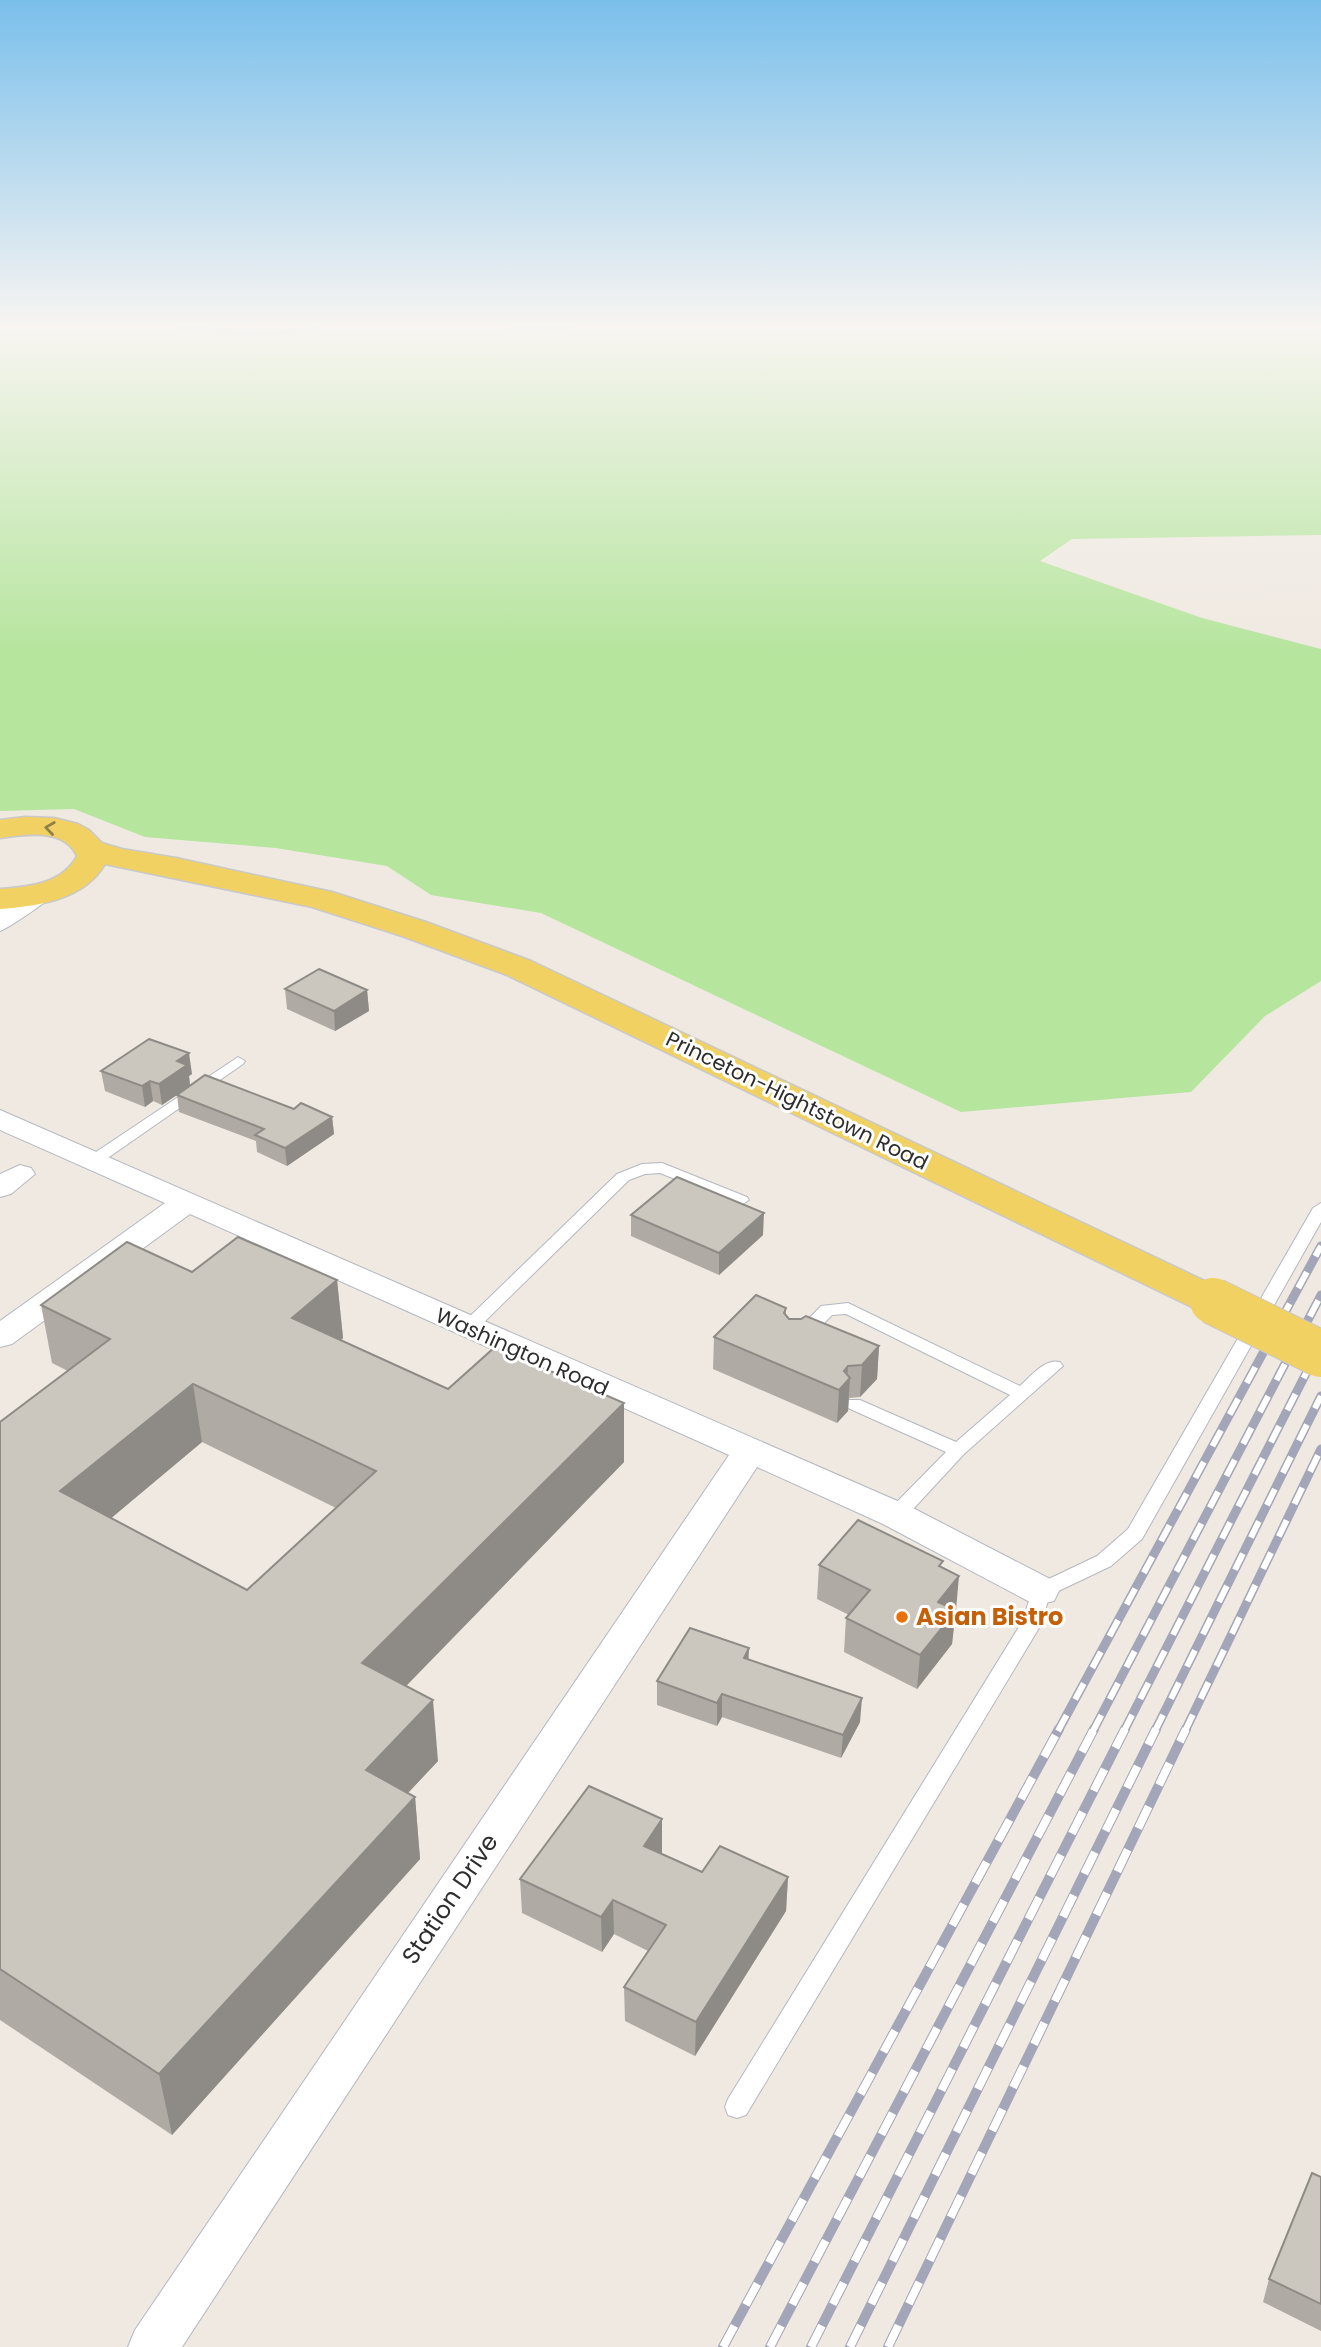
<svg xmlns="http://www.w3.org/2000/svg" width="1321" height="2347" font-family="Poppins,sans-serif">
  <style>
    .green { fill: #b6e59e }
    .lines { fill: none; stroke-linecap: round; stroke-linejoin: round }
    .stream { stroke: #75cff0; stroke-width: 6 }
    .service-casing { stroke: #b4b7c1; stroke-width: 2 }
    .minor-casing { stroke: #b4b7c1; stroke-width: 2 }
    .primary-casing { stroke: #c9c9c9; stroke-width: 3 }
    .service { fill: #fff; fill-rule: evenodd }
    .minor { fill: #fff; fill-rule: evenodd }
    .primary { fill: #f2d163; fill-rule: evenodd }
    .rail-far1-casing { stroke: #a3a6b8; stroke-width: 9 }
    .rail-casing { stroke: #a3a6b8; stroke-width: 10 }
    .rail-far1 { stroke: #fff; stroke-width: 6; stroke-dasharray: 18; stroke-linecap: butt }
    .rail { stroke: #fff; stroke-width: 8; stroke-dasharray: 24; stroke-linecap: butt }
    .primary-bridge-casing { stroke: #c9c9c9; stroke-width: 48; stroke-linecap: butt }
    .primary-bridge { stroke: #f2d163; stroke-width: 46 }
    .wall { fill: #afaba4; fill-rule: evenodd }
    .shaded-wall { fill: #8e8b86 }
    .building { fill: #cbc7bf; stroke: #8e8b86; stroke-width: 2; fill-rule: evenodd }
    .oneway { stroke: #908048 }
    .food-dot { fill: #e8710a; stroke: #fff; stroke-width: 2.5 }
    .labels { text-anchor: middle; stroke-width: 6; stroke-linejoin: round; paint-order: stroke }
    .street-label { font-size: 21px; fill: #2e2e2e; stroke: #fff }
    .near-food-label { font-size: 24px; font-weight: bold; fill: #c56008; stroke: #fff; text-anchor: start }
    .near-street-label { font-size: 24px; fill: #2e2e2e; stroke: #fff }
  </style>
  <rect width="100%" height="100%" fill="#efe9e1"/>
  <polygon class="green" points="0,324 1321,324 1321,535 1072,539 1040,561 1202,618 1321,649 1321,981 1265,1016 1191,1092 961,1112 541,913 431,895 387,866 276,848 145,837 74,809 0,811"/>
  <g class="lines">
    <g class="stream">
      <path d="M170 324C218 332 280 339 327 324"/>
      <polyline points="508,324 509,327 529,329 581,324"/>
    </g>
    <g class="service-casing">
      <g id="service">
        <polygon points="238,1057 245,1061 243,1064 99,1164 87,1164 85,1161 87,1158"/>
        <polygon points="662,1163 747,1197 749,1200 741,1205 735,1203 660,1173 645,1174 629,1180 474,1332 462,1332 459,1328 462,1324 617,1174 642,1164"/>
        <polygon points="1321,1203 1321,1222 1142,1539 1111,1566 1050,1595 1039,1628 746,2115 737,2118 728,2115 725,2107 728,2099 1022,1622 1034,1586 1097,1556 1128,1529 1313,1208"/>
        <path d="M848 1303 1020 1386C1031 1376 1045 1358 1060 1362L1063 1366 964 1454 903 1520H889L887 1515 889 1510 946 1452 848 1408 845 1404 848 1400H860L956 1442 1010 1395 846 1314 832 1315 810 1338H798L795 1334 798 1330 821 1306Z"/>
      </g>
    </g>
    <g class="minor-casing">
      <g id="minor">
        <path d="M42 887 51 889 54 894C50 900 7 929 0 931V909L33 889Z"/>
        <polygon points="0,1110 909,1506 1054,1581 1059,1591 1054,1601 1041,1604 1028,1601 883,1524 757,1467 182,2347 128,2347 135,2330 729,1455 190,1214 12,1344 0,1347 0,1321 165,1203 0,1130"/>
        <polygon points="20,1165 31,1168 35,1174 11,1194 0,1197 0,1174"/>
      </g>
    </g>
    <g class="primary-casing">
      <path id="primary" d="M25 817 54 818 78 824 89 830 102 843 122 849 176 858 332 892 426 922 531 961 1228 1292 1234 1301 1228 1310 1213 1314 1198 1310 507 975 402 936 312 907 105 864C84 900 38 906 0 909V889C29 887 62 884 77 856 64 828 26 834 0 838V820Z"/>
    </g>
    <use href="#service" class="service"/>
    <use href="#minor" class="minor"/>
    <use href="#primary" class="primary"/>
    <g class="rail-far1-casing">
      <g id="rail-far1">
        <polyline points="1058,1731 1321,1246"/>
        <polyline points="1093,1731 1321,1295"/>
        <polyline points="1124,1731 1321,1344"/>
        <polyline points="1155,1731 1321,1396"/>
        <polyline points="1185,1731 1321,1449"/>
      </g>
    </g>
    <g class="rail-casing">
      <g id="rail">
        <polyline points="723,2347 1059,1729"/>
        <polyline points="770,2347 1094,1729"/>
        <polyline points="811,2347 1125,1729"/>
        <polyline points="850,2347 1156,1729"/>
        <polyline points="888,2347 1186,1729"/>
      </g>
    </g>
    <use href="#rail-far1" class="rail-far1"/>
    <use href="#rail" class="rail"/>
    <g class="primary-bridge-casing">
      <polyline id="primary-bridge" points="1213,1301 1321,1354"/>
    </g>
    <use href="#primary-bridge" class="primary-bridge"/>
  </g>
  <g class="wall">
    <polygon points="285,989 367,990 369,1011 335,1031 287,1009"/>
    <polygon points="101,1071 192,1074 189,1076 190,1085 294,1109 332,1117 334,1134 287,1166 257,1152 256,1141 179,1112 177,1095 162,1105 153,1101 145,1107 105,1091"/>
    <polygon points="631,1215 763,1235 719,1275 631,1236"/>
    <path d="M192 1272 337 1280 343 1338 341 1340 448 1389 624 1403V1462L406 1686 438 1761 408 1793 415 1797 420 1859 172 2135 0 2020V1422L68 1371 52 1363 41 1305ZM202 1442 336 1508 247 1590 111 1518Z"/>
    <polygon points="786,1308 786,1315 789,1319 879,1346 877,1379 860,1397 849,1398 848,1411 837,1423 713,1369 714,1337"/>
    <polygon points="819,1565 943,1568 955,1610 952,1644 917,1689 844,1652 846,1618 849,1615 817,1599"/>
    <polygon points="749,1660 860,1722 841,1758 722,1717 717,1726 657,1705 657,1681"/>
    <polygon points="662,1854 702,1872 788,1877 786,1911 695,2056 625,2021 624,1987 648,1951 614,1934 602,1952 522,1913 520,1879"/>
    <polygon points="1321,2177 1321,2331 1263,2302 1269,2279"/>
  </g>
  <g class="shaded-wall">
    <polygon points="367,990 369,1011 335,1031 334,1011"/>
    <polygon points="189,1053 192,1074 189,1076 190,1086 162,1105 159,1084 177,1061"/>
    <polygon points="150,1081 153,1101 145,1107 142,1086"/>
    <polygon points="332,1117 334,1134 287,1166 285,1148"/>
    <polygon points="764,1213 763,1235 719,1275 719,1253"/>
    <polygon points="337,1280 343,1338 298,1376 292,1318"/>
    <polygon points="879,1346 877,1379 860,1397 862,1365"/>
    <polygon points="848,1366 847,1381 850,1378 848,1411 837,1423 839,1390 844,1371"/>
    <polygon points="193,1384 202,1442 72,1551 60,1491"/>
    <polygon points="624,1403 624,1462 369,1724 362,1663"/>
    <polygon points="959,1576 956,1610 934,1636 938,1602"/>
    <polygon points="956,1610 952,1644 917,1689 920,1655"/>
    <polygon points="749,1648 748,1671 744,1658"/>
    <polygon points="722,1694 722,1717 717,1726 717,1703"/>
    <polygon points="862,1698 860,1722 841,1758 843,1735"/>
    <polygon points="433,1700 438,1761 372,1831 366,1770"/>
    <polygon points="415,1797 420,1859 172,2135 159,2074"/>
    <polygon points="662,1819 662,1854 644,1846"/>
    <polygon points="788,1877 786,1911 695,2056 696,2022"/>
    <polygon points="613,1900 614,1934 602,1952 601,1917"/>
  </g>
  <g class="building">
    <polygon points="319,969 367,990 334,1011 285,989"/>
    <polygon points="149,1039 189,1053 177,1061 187,1065 159,1084 150,1081 142,1086 101,1071"/>
    <polygon points="205,1075 294,1109 301,1103 332,1117 285,1148 255,1135 264,1129 177,1095"/>
    <polygon points="677,1177 764,1213 719,1253 631,1215"/>
    <path d="M238 1237 337 1280 292 1318 448 1389 495 1347 624 1403 362 1663 433 1700 366 1770 415 1797 159 2074 0 1969V1422L110 1339 41 1305 127 1242 192 1272ZM193 1384 376 1471 247 1590 60 1491Z"/>
    <polygon points="756,1295 786,1308 784,1313 789,1319 801,1319 806,1316 879,1346 862,1365 848,1366 844,1371 850,1378 839,1390 714,1337"/>
    <polygon points="858,1520 943,1561 939,1566 959,1576 938,1602 956,1610 920,1655 846,1618 870,1590 819,1565"/>
    <polygon points="690,1628 749,1648 744,1658 862,1698 843,1735 722,1694 717,1703 657,1681"/>
    <polygon points="589,1786 662,1819 644,1846 702,1872 720,1846 788,1877 696,2022 624,1987 666,1925 613,1900 601,1917 520,1879"/>
    <polygon points="1312,2173 1321,2177 1321,2304 1269,2279"/>
  </g>
  <defs><path id="oneway-chevron" d="M-2-3.5L2.5 0L-2 3.5" fill="none" stroke-width="1.6" stroke-linecap="round" stroke-linejoin="round" transform="scale(1.75)"/></defs>
  <use class="oneway" href="#oneway-chevron" transform="translate(50 828) rotate(-172)"/>
  <linearGradient id="sky" x2="0" y2="1"><stop stop-color="#7abfeb"/><stop offset="0.5" stop-color="#f8f5f2"/><stop offset="1" stop-color="#f8f5f2" stop-opacity="0"/></linearGradient>
  <rect width="1321" height="652" fill="url(#sky)"/>
  <circle class="food-dot" cx="902" cy="1617" r="7"/>
  <g class="labels">
    <g class="street-label">
      <text transform="translate(797 1101) rotate(26)" y="7">Princeton-Hightstown Road</text>
      <text transform="translate(522 1352) rotate(24)" y="7">Washington Road</text>
    </g>
    <g class="near-food-label">
      <text x="916" y="1625">Asian Bistro</text>
    </g>
    <g class="near-street-label">
      <text transform="translate(450 1899) rotate(-56)" y="8">Station Drive</text>
    </g>
  </g>
</svg>
